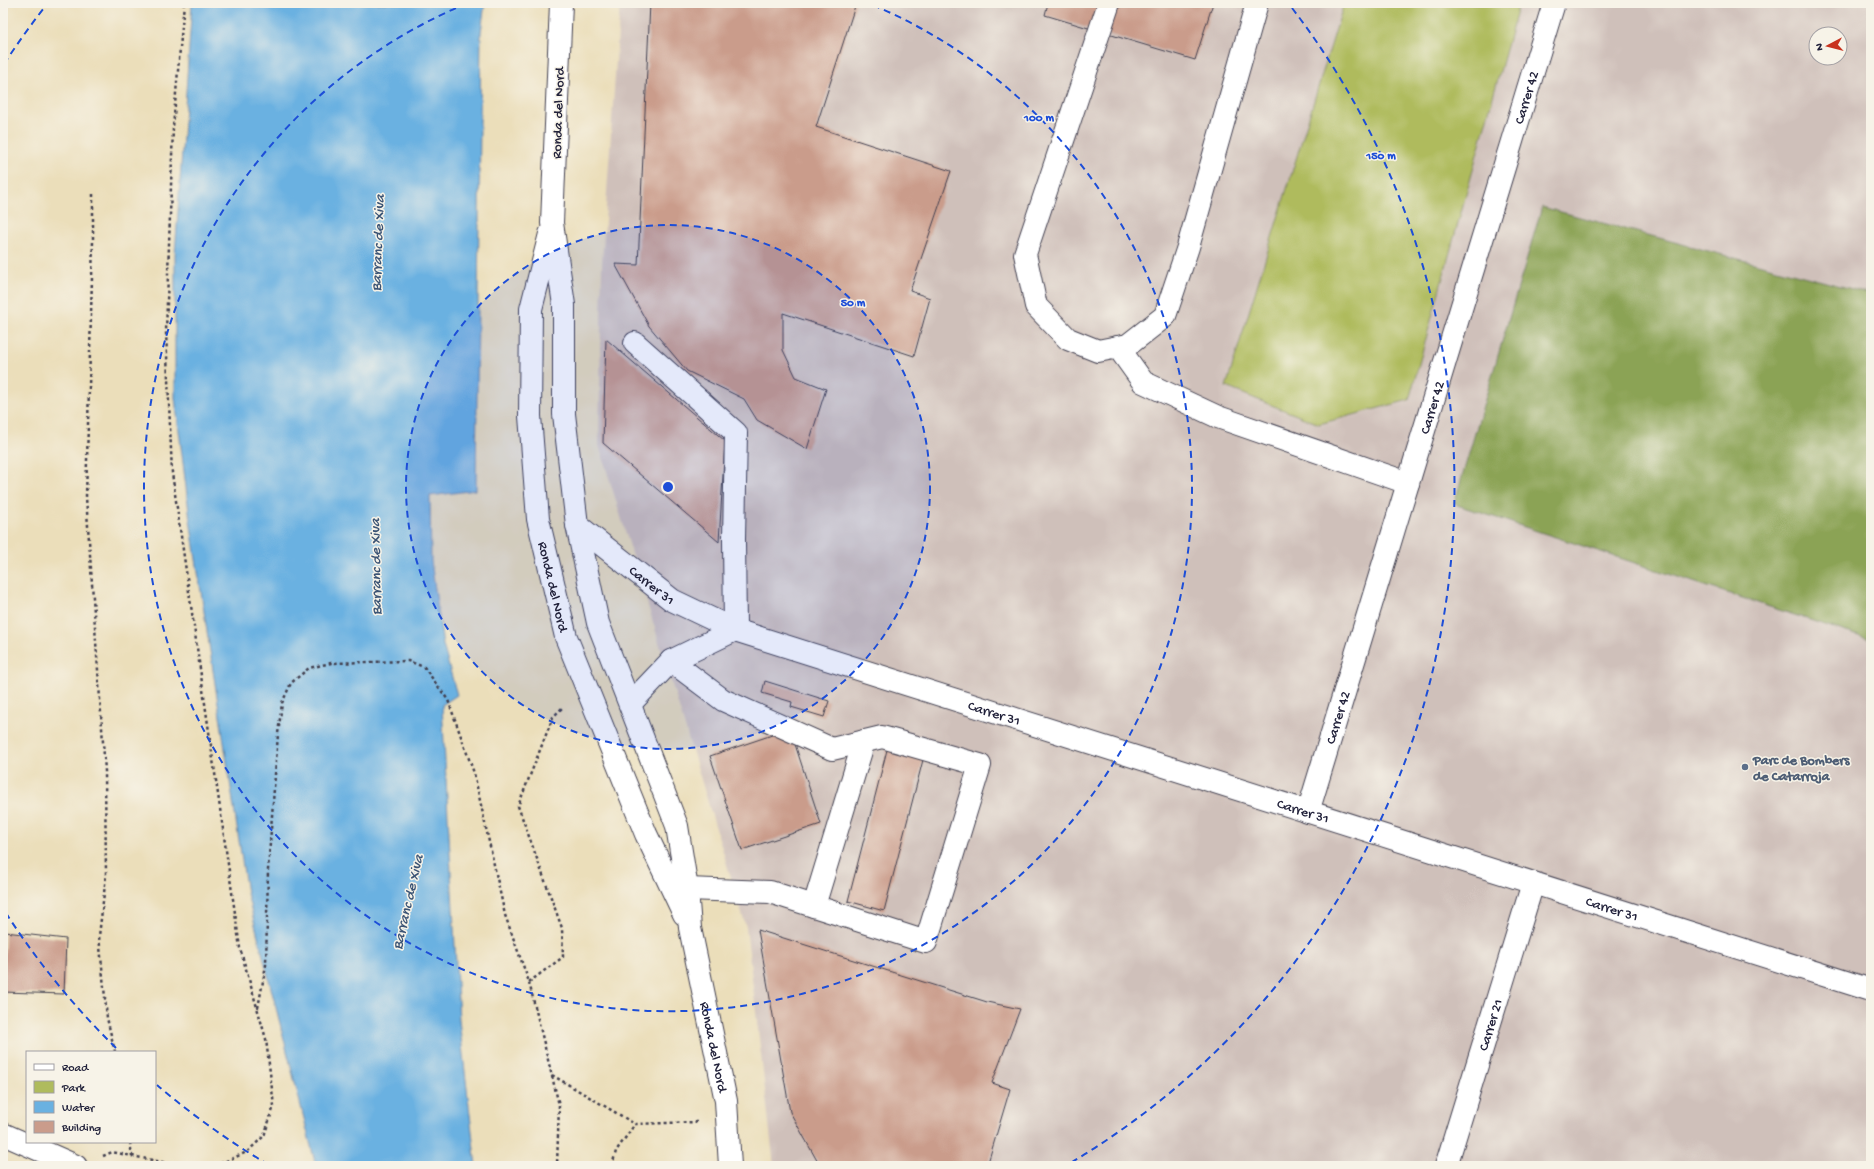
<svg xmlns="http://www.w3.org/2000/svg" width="1874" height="1169" font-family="'Gochi Hand',sans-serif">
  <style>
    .industrial { fill: #cfc0ba; fill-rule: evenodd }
    .green { fill: #afbb5d; stroke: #686e4c }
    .forest { fill: #8ba354; stroke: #566248 }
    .water { fill: #6ab1e1; stroke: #466a8e }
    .building { fill: #ca9c8b }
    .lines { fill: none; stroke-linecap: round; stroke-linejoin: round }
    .minor-casing { stroke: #403e4e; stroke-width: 24 }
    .path { stroke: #403e4e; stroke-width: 2.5; stroke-dasharray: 3 3; stroke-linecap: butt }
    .minor { stroke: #fff; stroke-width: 22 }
    .ring { fill: none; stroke: #1d4ed8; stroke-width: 2; stroke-dasharray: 7 5 }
    .service-dot { fill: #5c6f8a; stroke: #f7f3e8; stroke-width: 1.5 }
    .labels { text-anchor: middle; stroke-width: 3; stroke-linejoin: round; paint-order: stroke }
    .street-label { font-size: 14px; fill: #22223b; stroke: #f7f3e8 }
    .service-label { font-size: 14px; font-weight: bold; fill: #4e5e75; stroke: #f7f3e8; text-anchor: start }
    .water-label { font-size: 15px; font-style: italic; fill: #3b5475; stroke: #f7f3e8 }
    .centre { fill: #1d4ed8; stroke: #f7f3e8; stroke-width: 2 }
    .ring-label { font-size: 12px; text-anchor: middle; font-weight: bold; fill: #1d4ed8; stroke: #f7f3e8; stroke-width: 3; stroke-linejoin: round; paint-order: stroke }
  </style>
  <rect width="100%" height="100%" fill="#f7f3e8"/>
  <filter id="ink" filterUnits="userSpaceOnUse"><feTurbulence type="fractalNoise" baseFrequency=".025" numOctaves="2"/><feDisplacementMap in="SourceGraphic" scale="8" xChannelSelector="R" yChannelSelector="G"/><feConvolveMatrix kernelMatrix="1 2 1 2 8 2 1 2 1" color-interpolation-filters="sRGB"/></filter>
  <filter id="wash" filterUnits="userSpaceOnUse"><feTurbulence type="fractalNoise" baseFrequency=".012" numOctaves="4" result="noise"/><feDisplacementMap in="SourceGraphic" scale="16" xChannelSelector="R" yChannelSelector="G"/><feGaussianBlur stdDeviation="0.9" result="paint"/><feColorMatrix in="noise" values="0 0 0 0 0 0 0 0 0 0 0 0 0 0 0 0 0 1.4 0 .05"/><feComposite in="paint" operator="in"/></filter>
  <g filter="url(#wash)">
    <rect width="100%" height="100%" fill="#ebdeba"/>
    <path class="industrial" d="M620 3H1871V1166H774L746 927 599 445 602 264ZM1816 34H1840V58H1816Z"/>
    <polygon class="green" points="1344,3 1519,3 1409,400 1319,424 1226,387"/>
    <polygon class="forest" points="1542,207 1871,294 1871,640 1454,504"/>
    <polygon class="water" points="192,3 485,3 481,32 476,490 430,496 431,561 443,645 457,695 442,705 459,1020 476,1166 316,1166 247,893 190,520 175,398 175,255"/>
    <g id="blocks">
      <g class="building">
        <polygon points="650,3 856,3 816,127 951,171 910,291 930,298 914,356 783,313 783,350 796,377 826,389 807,449 757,420 744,399 687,371 649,326 615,264 638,265"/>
        <polygon points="1048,3 1213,3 1195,60 1045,15"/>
        <polygon points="606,339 725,441 719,542 603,443"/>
        <polygon points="765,681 829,701 824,717 791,707 792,702 762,693"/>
        <polygon points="790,729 821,824 742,850 710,756"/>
        <polygon points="888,746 924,756 884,911 848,901"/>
        <polygon points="758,930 987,1002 1020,1009 992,1083 1010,1089 987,1166 820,1166 790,1112"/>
        <polygon points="5,932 66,939 64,994 3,992"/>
      </g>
    </g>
  </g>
  <g filter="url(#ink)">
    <use href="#blocks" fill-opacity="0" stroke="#403e4e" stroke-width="1"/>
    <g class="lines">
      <g class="minor-casing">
        <g id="minor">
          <path id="s1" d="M561 3 552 223 564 305V414L577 525 598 623 677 826 687 889 690 928 726 1101 730 1166"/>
          <polyline points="1109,3 1025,254 1036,306 1068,339 1098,351 1128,345 1165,316 1188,247 1257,3"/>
          <path id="s2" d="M550 234 531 309 530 416 538 519 566 637 646 834 684 914"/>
          <polyline points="635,343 736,433 734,539 735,630"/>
          <polyline points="1118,347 1143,382 1218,417 1408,483"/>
          <path id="s3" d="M577 525 672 600 735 630 1871 990"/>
          <polyline points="671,661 723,700 832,749 882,737 980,765 926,942 770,892 687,889"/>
          <polyline points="630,704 671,661 735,630"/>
          <path id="s4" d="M1308 812 1554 3"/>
          <polyline points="814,906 864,741"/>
          <polyline points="3,1134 76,1166"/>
          <path id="s5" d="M1446 1166 1533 883"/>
        </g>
      </g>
      <g class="path">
        <polyline points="184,3 173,127 166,332 172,473 240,948 266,1039 274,1106 264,1136 247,1152 217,1165 199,1166"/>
        <polyline points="93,194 93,241 86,497 105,771 106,876 99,936 107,1018 115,1052"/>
        <polyline points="529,982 563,957 562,928 518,806 553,717 562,708"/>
        <polyline points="258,1008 266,965 268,870 278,734 282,703 291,683 309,668 331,663 408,661 424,667 448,700 474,773 505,915 529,982 559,1105 557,1166"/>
        <polyline points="552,1075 635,1124 697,1122"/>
        <polyline points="130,1142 132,1156"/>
        <polyline points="103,1156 112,1152 182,1166"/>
        <polyline points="612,1166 616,1151 635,1124"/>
      </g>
      <use href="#minor" class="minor"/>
    </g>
  </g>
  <circle cx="668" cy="487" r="262" fill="#1d4ed8" fill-opacity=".12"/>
  <g class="ring">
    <circle cx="668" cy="487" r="262"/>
    <path d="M873 5A524 524 0 1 1 463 5"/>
    <path d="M269 1165A787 787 0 0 1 157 1085M116 1048A787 787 0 0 1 4 910M4 64A787 787 0 0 1 44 8M1292 8A787 787 0 0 1 1067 1165"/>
  </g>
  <circle class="service-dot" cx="1745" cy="767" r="4"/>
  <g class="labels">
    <g class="street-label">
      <text dy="5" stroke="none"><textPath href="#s4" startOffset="747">Carrer 42</textPath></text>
      <text transform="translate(557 113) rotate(-88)" y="5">Ronda del Nord</text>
      <text dy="5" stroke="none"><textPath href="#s4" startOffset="423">Carrer 42</textPath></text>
      <text dy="5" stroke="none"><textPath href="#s3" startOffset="96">Carrer 31</textPath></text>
      <text dy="5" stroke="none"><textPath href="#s2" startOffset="357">Ronda del Nord</textPath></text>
      <text dy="5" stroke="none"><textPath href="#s3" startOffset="463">Carrer 31</textPath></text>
      <text dy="5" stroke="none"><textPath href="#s4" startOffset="99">Carrer 42</textPath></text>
      <text dy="5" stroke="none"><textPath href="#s3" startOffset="787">Carrer 31</textPath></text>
      <text dy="5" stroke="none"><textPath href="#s3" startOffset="1111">Carrer 31</textPath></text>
      <text dy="5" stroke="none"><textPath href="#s5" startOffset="148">Carrer 21</textPath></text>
      <text dy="5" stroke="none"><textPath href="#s1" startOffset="1066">Ronda del Nord</textPath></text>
    </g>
    <g class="service-label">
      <text x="1753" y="764">Parc de Bombers<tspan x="1753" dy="16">de Catarroja</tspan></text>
    </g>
    <g class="water-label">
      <text transform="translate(377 243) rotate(-88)" y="5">Barranc de Xiva</text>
      <text transform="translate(375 567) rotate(-91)" y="5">Barranc de Xiva</text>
      <text transform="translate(407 902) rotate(-77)" y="5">Barranc de Xiva</text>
    </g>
  </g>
  <circle cx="668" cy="487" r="6" class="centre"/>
  <g class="ring-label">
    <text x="1039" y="121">100 m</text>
    <text x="1381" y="159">150 m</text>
    <text x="853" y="306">50 m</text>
  </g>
  <rect width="1874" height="1169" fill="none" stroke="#f7f3e8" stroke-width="16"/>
  <rect x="26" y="1051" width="130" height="92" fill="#f7f3e8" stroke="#a29fa3"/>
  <rect x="34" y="1064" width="20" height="6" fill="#ffffff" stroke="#a29fa3"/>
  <text x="62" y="1071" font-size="12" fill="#22223b">Road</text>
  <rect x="34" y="1081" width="20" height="12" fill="#afbb5d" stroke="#a29fa3"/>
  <text x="62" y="1091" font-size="12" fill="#22223b">Park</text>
  <rect x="34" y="1101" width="20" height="12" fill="#6ab1e1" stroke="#a29fa3"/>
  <text x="62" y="1111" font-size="12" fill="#22223b">Water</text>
  <rect x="34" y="1121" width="20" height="12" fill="#ca9c8b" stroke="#a29fa3"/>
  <text x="62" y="1131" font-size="12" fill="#22223b">Building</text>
  <g transform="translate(1828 46) rotate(263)"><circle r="19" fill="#f7f3e8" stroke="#a29fa3"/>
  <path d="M0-3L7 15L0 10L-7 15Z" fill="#c8321e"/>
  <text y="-6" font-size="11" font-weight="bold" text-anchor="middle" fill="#22223b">N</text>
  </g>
</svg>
